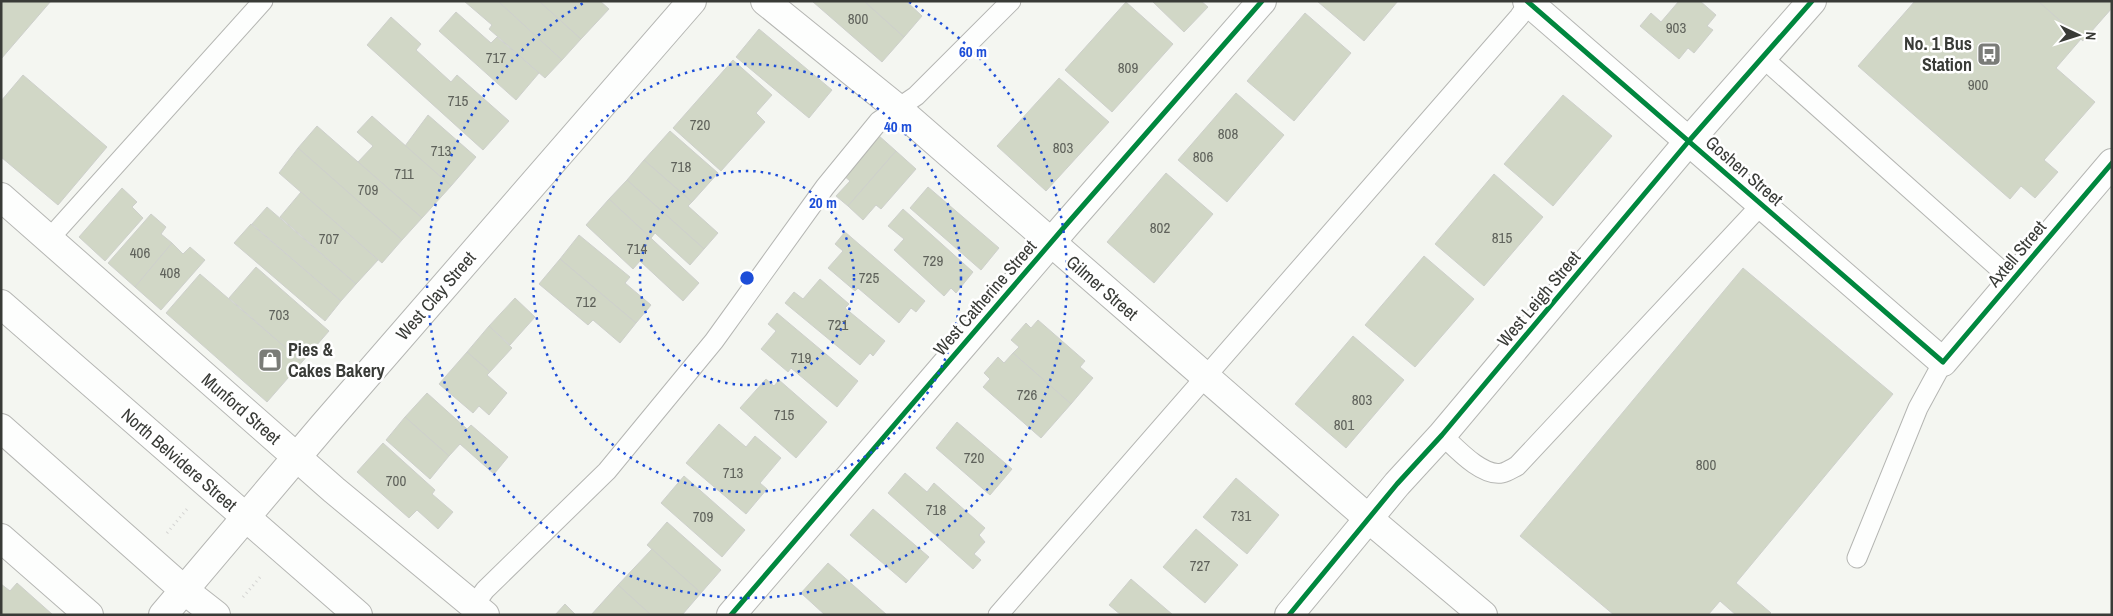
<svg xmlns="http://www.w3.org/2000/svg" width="2113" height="616" font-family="'Archivo Narrow',sans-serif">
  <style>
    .building { fill: #d1d7c6; stroke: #ced0cc }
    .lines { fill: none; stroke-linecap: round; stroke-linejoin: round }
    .service-casing { stroke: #b5b6b3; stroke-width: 21 }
    .minor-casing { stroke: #b5b6b3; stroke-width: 30 }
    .tertiary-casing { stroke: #b5b6b3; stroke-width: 30 }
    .secondary-casing { stroke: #b5b6b3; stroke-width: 30 }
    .primary-casing { stroke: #b5b6b3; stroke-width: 30 }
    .motorway-casing { stroke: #b5b6b3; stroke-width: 30 }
    .path { stroke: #d4d4d2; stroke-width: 3; stroke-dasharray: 1 4; stroke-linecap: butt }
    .service { stroke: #fdfefd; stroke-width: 19 }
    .minor { stroke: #fdfefd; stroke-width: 28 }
    .tertiary { stroke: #fdfefd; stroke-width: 28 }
    .secondary { stroke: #fdfefd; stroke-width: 28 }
    .primary { stroke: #fdfefd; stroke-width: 28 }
    .motorway { stroke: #fdfefd; stroke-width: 28 }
    .cycleway-casing { stroke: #fff; stroke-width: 8 }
    .cycleway { stroke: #00873e; stroke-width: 5 }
    .ring { fill: none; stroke: #1d4ed8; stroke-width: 2.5; stroke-dasharray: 2.5 5 }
    .labels { text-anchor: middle; stroke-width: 5; stroke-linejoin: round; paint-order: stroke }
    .number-label { font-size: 15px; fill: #5f625b }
    .poi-label { font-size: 18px; font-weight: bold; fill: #393b37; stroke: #fff; text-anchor: end }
    .street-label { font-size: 18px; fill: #393b37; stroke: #fff }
    .centre { fill: #1d4ed8; stroke: #fff; stroke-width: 2.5 }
    .ring-label { font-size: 15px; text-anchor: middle; font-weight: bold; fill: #1d4ed8; stroke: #fff; stroke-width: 5; stroke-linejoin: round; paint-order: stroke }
  </style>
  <rect width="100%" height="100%" fill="#f4f6f1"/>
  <g class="building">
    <polygon points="1,1 51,1 1,59"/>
    <polygon points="464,1 498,1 562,60 545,78 489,29 492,25"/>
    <polygon points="498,1 539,1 581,39 562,60"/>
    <polygon points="539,1 600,1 609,9 581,39"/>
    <polygon points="812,1 864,1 904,37 882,62"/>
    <polygon points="864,1 906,1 922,16 904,37"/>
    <polygon points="1152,1 1201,1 1208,7 1184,32"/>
    <polygon points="1317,1 1398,1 1364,41"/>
    <polygon points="1679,1 1700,1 1716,15 1707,26 1713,30 1694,53 1688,48 1679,59 1640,26 1651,13 1661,22"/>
    <polygon points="1915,1 2038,1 2081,39 2056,68 2095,102 2044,160 2058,172 2035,198 2021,186 2010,199 1858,66"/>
    <polygon points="2038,1 2112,1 2112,8 2083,41"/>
    <polygon points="1126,2 1173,44 1112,112 1065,70"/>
    <polygon points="456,12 491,43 497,37 539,73 516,100 439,31"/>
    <polygon points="1305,13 1351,53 1294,121 1247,81"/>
    <polygon points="391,17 421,44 416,50 451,82 457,75 509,121 483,150 367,45"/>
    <polygon points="759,29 832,90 809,118 736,57"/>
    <polygon points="733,60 772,95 756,113 765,122 721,171 673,128"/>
    <polygon points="23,75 107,147 58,205 1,157 1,101"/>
    <polygon points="1059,78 1109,122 1046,191 997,146"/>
    <polygon points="1236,93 1284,135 1227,202 1178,160"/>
    <polygon points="1563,95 1612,136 1553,206 1504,164"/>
    <polygon points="428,115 476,157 451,186 405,146"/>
    <polygon points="372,116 451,186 422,218 358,162 373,146 357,132"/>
    <polygon points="317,126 422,218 402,240 298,148"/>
    <polygon points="670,131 718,173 692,202 644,160"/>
    <polygon points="878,135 896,151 848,206 836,196 850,181 843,175"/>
    <polygon points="298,148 402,240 382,263 279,173"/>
    <polygon points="896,151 916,169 881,209 876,205 863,220 848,206"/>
    <polygon points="644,160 692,202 688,206 718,233 704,249 627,180"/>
    <polygon points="1166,173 1213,214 1154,283 1107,242"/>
    <polygon points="1494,174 1543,217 1484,286 1435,244"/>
    <polygon points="627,180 704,249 690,265 655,233 651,238 609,199"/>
    <polygon points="928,187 999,248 981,270 910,208"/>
    <polygon points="122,188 137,202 132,207 143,218 105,261 79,237"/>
    <polygon points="301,192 378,260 356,284 280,217"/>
    <polygon points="609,199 699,283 683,301 640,261 633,269 586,225"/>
    <polygon points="267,207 356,284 341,301 252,224"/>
    <polygon points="903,209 973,272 956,293 951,288 944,296 894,250 904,239 888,226"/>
    <polygon points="151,214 166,227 161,234 172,243 135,287 108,263"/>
    <polygon points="251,224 341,301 325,321 234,243"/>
    <polygon points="845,232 925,301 916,312 911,308 899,323 858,288 855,291 828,268 843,251 835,244"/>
    <polygon points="579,235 630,277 625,283 651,305 636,323 560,259"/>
    <polygon points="172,243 183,254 190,247 205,260 161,310 135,287"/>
    <polygon points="1424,256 1474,299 1415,367 1365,325"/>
    <polygon points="560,259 636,323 620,343 593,320 588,325 539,284"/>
    <polygon points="256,267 329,331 302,362 229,298"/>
    <polygon points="1743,268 1893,394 1736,583 1771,613 1769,615 1736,615 1720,601 1708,615 1614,615 1520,536"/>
    <polygon points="200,274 302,362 267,402 166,313"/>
    <polygon points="820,279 849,304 845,308 885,341 873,356 870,353 860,365 785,303 794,292 803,299"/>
    <polygon points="515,298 535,317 510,345 489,326"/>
    <polygon points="777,313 858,381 837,407 791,368 788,372 761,349 776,331 768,324"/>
    <polygon points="1038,320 1085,361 1080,367 1093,378 1071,404 1013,353 1019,347 1011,340 1026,323 1031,328"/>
    <polygon points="489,326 512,348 490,372 467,352"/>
    <polygon points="1353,336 1404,380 1346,448 1295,404"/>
    <polygon points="467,352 490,372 487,375 507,393 489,415 479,406 473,413 439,384"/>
    <polygon points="1013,353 1071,404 1041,438 983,387 990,379 984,373 998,357 1004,363"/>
    <polygon points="766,379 774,386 779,380 827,422 796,458 740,408"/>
    <polygon points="427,393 467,429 471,425 508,457 494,474 460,444 449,456 405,417"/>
    <polygon points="405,417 449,456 430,479 386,440"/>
    <polygon points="957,422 1012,469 990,495 936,448"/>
    <polygon points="719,424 746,447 755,436 781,458 760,483 767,489 746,514 686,463"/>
    <polygon points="383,443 435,490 432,494 453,512 438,529 417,510 409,518 357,472"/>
    <polygon points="905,473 927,492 934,483 985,528 979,535 985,542 974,554 981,560 973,569 888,493"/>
    <polygon points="684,476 745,530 722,557 661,503"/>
    <polygon points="1236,478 1279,515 1247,554 1203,517"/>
    <polygon points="873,509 929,557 906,583 850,535"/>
    <polygon points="667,522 721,570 701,593 647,545"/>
    <polygon points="1196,529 1238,565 1205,603 1163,567"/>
    <polygon points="652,549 701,593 682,615 651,615 618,585"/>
    <polygon points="828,563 887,615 825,615 801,593"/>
    <polygon points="1131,579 1173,615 1121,615 1109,605"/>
    <polygon points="17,583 53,615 1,615 1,584 10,591"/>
    <polygon points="618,585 651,615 591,615"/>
    <polygon points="565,604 576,615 555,615"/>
  </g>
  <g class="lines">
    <g class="service-casing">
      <g id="service">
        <polyline points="1763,58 2012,280"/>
        <polyline points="49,239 263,1"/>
        <path d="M1442 435C1456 448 1482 477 1502 473 1507 472 1513 468 1517 466L1761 205"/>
        <polyline points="1857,558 1918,408 1943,362"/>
        <polyline points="474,605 485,590 607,471 714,341 825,187 879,121 916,96 1011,1"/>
        <polyline points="998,615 1519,17 1530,1"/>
      </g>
    </g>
    <g class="minor-casing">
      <g id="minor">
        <polyline points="765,1 897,108 1369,519"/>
        <polyline points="1527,1 1943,362 2112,163"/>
        <polyline points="1,197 334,490 485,615"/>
        <polyline points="1,538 89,615"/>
        <polyline points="731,615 1066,225 1262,1"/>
      </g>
    </g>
    <g class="tertiary-casing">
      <polyline id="tertiary" points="163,615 323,426 692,1"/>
    </g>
    <g class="secondary-casing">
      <polyline id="secondary" points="1289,615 1397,484 1442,435 1688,142 1812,1"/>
    </g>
    <g class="primary-casing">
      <g id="primary">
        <polyline points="1,304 358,615"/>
        <polyline points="1,428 184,590 216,615"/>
      </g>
    </g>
    <g class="motorway-casing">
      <polyline id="motorway" points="1369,519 1483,615"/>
    </g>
    <g class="path">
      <polyline points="167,533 187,509"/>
      <polyline points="243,597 262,575"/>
    </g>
    <use href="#service" class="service"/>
    <use href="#minor" class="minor"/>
    <use href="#tertiary" class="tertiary"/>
    <use href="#secondary" class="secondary"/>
    <use href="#primary" class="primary"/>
    <use href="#motorway" class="motorway"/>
    <g class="cycleway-casing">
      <g id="cycleway">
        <polyline points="1527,1 1943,362 2112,163"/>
        <polyline points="731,615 1066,225 1262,1"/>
        <polyline points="1289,615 1397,484 1442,435 1688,142 1812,1"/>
      </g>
    </g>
    <use href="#cycleway" class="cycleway"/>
  </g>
  <g class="ring">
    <circle cx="747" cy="278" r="107"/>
    <circle cx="747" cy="278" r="214"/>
    <path d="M909 2A320 320 0 1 1 585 2"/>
  </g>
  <defs>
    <g id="bus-square" transform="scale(1.25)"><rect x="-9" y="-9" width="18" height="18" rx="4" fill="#7a7c78" stroke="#fff"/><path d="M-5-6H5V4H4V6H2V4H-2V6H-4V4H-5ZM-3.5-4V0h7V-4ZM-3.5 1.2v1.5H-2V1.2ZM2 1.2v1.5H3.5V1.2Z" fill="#fff"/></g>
    <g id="shop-square" transform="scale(1.25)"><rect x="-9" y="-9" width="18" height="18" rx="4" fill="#7a7c78" stroke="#fff"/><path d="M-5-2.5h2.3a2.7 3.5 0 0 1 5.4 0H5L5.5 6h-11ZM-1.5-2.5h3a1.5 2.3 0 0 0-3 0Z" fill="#fff"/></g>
  </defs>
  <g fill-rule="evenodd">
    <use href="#bus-square" x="1989" y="54"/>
    <use href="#shop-square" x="270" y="360"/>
  </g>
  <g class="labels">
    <g class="number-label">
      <text x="858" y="24">800</text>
      <text x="1676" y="33">903</text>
      <text x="496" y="63">717</text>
      <text x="1128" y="73">809</text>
      <text x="1978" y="90">900</text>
      <text x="458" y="106">715</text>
      <text x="700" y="130">720</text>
      <text x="1228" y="139">808</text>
      <text x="1063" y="153">803</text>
      <text x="441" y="156">713</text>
      <text x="1203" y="162">806</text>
      <text x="681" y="172">718</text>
      <text x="404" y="179">711</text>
      <text x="368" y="195">709</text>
      <text x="1160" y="233">802</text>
      <text x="1502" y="243">815</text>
      <text x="329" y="244">707</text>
      <text x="637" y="254">714</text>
      <text x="140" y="258">406</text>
      <text x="933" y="266">729</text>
      <text x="170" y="278">408</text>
      <text x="869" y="283">725</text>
      <text x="586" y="307">712</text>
      <text x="279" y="320">703</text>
      <text x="838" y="330">721</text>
      <text x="801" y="363">719</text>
      <text x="1027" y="400">726</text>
      <text x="1362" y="405">803</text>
      <text x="784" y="420">715</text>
      <text x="1344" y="430">801</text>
      <text x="974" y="463">720</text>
      <text x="1706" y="470">800</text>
      <text x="733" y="478">713</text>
      <text x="396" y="486">700</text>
      <text x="936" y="515">718</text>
      <text x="1241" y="521">731</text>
      <text x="703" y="522">709</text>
      <text x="1200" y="571">727</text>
    </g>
    <g class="poi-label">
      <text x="1972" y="50">No. 1 Bus<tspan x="1972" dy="21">Station</tspan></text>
      <text x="288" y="356" text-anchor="start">Pies &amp;<tspan x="288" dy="21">Cakes Bakery</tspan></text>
    </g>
    <g class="street-label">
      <text transform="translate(1744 171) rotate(41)" y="6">Goshen Street</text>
      <text transform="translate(2017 254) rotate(-50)" y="6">Axtell Street</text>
      <text transform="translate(1102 288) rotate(41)" y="6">Gilmer Street</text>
      <text transform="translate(436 296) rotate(-49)" y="6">West Clay Street</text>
      <text transform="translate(985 298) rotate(-49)" y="6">West Catherine Street</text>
      <text transform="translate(1539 299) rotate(-50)" y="6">West Leigh Street</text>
      <text transform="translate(241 409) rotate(41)" y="6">Munford Street</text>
      <text transform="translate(179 460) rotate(41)" y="6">North Belvidere Street</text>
    </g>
  </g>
  <circle cx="747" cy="278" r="8" class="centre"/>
  <g class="ring-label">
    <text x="973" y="57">60 m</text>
    <text x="898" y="132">40 m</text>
    <text x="823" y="208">20 m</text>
  </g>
  <rect width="2113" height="616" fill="none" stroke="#393b37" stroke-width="5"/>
  <g transform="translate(2078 35) rotate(94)" stroke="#ffffff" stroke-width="4" paint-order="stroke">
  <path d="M0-4L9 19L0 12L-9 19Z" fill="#393b37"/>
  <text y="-8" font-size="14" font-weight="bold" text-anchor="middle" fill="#393b37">N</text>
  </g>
</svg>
